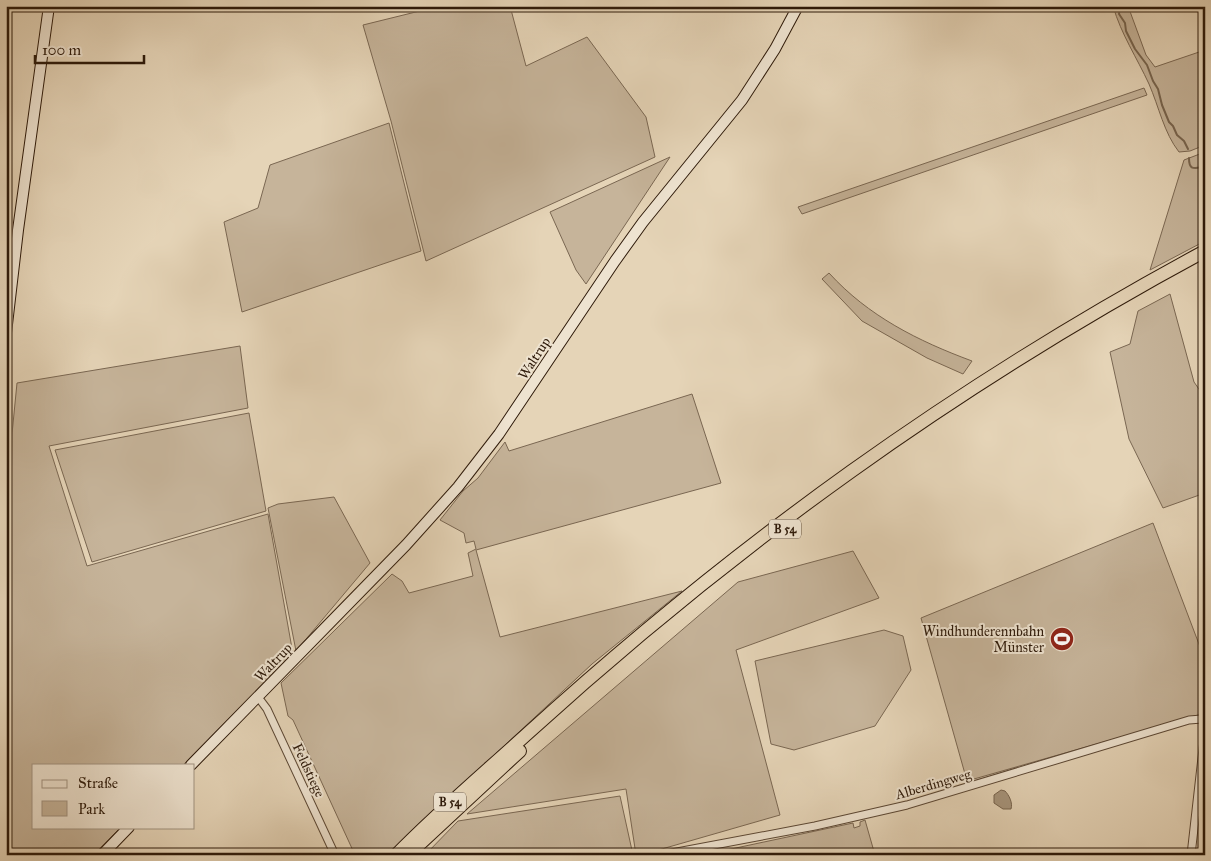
<svg xmlns="http://www.w3.org/2000/svg" width="1211" height="861" font-family="'IM FELL Great Primer',serif">
  <style>
    .green { fill: #c6b49a; stroke: #7a6752 }
    .water { fill: #a7957c; stroke: #77644e }
    .lines { fill: none; stroke-linecap: round; stroke-linejoin: round }
    .stream { stroke: #77644e; stroke-width: 2 }
    .street-casing { stroke: #5c4835; stroke-width: 9 }
    .secondary-casing { stroke: #2e1a0a; stroke-width: 12 }
    .highway-casing { stroke: #2e1a0a; stroke-width: 14 }
    .street { stroke: #eee3d0; stroke-width: 7 }
    .secondary { stroke: #eee3d0; stroke-width: 10 }
    .highway { stroke: #e5d4b7; stroke-width: 12 }
    .labels { text-anchor: middle; stroke-width: 4; stroke-linejoin: round; paint-order: stroke }
    .shield { fill: #eee3d0; stroke: #685645; stroke-width: 1 }
    .shield-label { font-size: 12px; font-weight: bold; fill: #2e1a0a }
    .street-label { font-size: 14px; fill: #2e1a0a; stroke: #eee3d0 }
    .poi-label { font-size: 14px; fill: #2e1a0a; stroke: #eee3d0; text-anchor: end }
  </style>
  <rect width="100%" height="100%" fill="#e5d4b7"/>
  <filter id="stains"><feTurbulence type="fractalNoise" baseFrequency=".004" numOctaves="4"/><feColorMatrix values="0 0 0 0 .2 0 0 0 0 .09 0 0 0 0 .02 0 0 0 .5 -.17"/></filter>
  <radialGradient id="worn" r=".72"><stop offset=".6" stop-color="#630" stop-opacity="0"/><stop offset="1" stop-color="#630" stop-opacity=".3"/></radialGradient>
  <g class="green">
    <polygon points="440,6 510,6 526,66 587,37 646,117 655,157 426,261 391,121 363,25"/>
    <path d="M1113 6H1128L1146 55 1155 67 1205 50V145L1190 151 1179 152C1164 133 1159 107 1149 84 1137 58 1121 34 1113 6Z"/>
    <polygon points="1144,88 1147,95 802,214 798,207"/>
    <polygon points="389,123 421,251 242,312 224,222 258,208 270,165"/>
    <polygon points="1205,152 1205,241 1150,270 1184,160"/>
    <polygon points="670,157 586,284 576,270 550,212"/>
    <path d="M829 273C868 316 918 341 972 361L963 374 927 358 862 321 822 279Z"/>
    <polygon points="1170,294 1194,382 1201,392 1205,391 1205,493 1163,508 1129,439 1110,352 1130,344 1138,311"/>
    <polygon points="240,346 248,408 49,446 87,566 268,514 293,654 183,765 34,765 34,827 121,827 93,855 6,855 12,434 17,383"/>
    <polygon points="692,394 721,483 476,550 500,637 682,591 592,664 387,855 355,855 293,720 288,716 281,683 392,574 402,581 409,593 473,576 468,553 476,549 474,541 466,543 464,533 440,520 463,491 478,478 505,442 509,451"/>
    <polygon points="249,413 266,511 92,562 55,450"/>
    <polygon points="334,497 370,563 296,651 268,508 278,504"/>
    <polygon points="1153,523 1205,660 1205,713 967,781 921,618"/>
    <polygon points="853,551 879,598 736,650 780,815 641,855 636,855 626,789 467,814 738,582"/>
    <polygon points="884,630 903,636 911,670 875,726 794,750 771,744 755,661"/>
    <polygon points="620,796 633,855 425,855 458,821"/>
    <polygon points="865,820 875,855 703,855 853,823 854,828 860,826 860,822"/>
  </g>
  <path class="water" d="M1001 790 1005 791C1009 795 1013 803 1011 809H1003L994 803V795Z"/>
  <g class="lines">
    <g class="stream">
      <polyline points="1120,6 1119,14 1125,23 1126,31 1135,49 1147,65 1153,81 1158,89 1162,105 1169,122 1173,126 1177,135 1184,141 1188,149"/>
      <path d="M1189 158C1189 171 1194 168 1205 167"/>
    </g>
    <g class="street-casing">
      <g id="street">
        <polyline points="258,697 267,709 335,855"/>
        <polyline points="661,855 815,826 907,805 1189,720 1202,719 1205,723"/>
        <polyline points="1191,855 1205,731"/>
      </g>
    </g>
    <g class="secondary-casing">
      <g id="secondary">
        <polyline points="6,333 18,230 49,6"/>
        <polyline points="191,765 406,545 458,487 499,434 615,261 643,222 742,100 775,49 798,6"/>
        <polyline points="102,855 129,827"/>
      </g>
    </g>
    <g class="highway-casing">
      <g id="highway">
        <path d="M396 855C438 812 483 774 527 734 736 544 956 385 1205 251"/>
        <polyline points="408,855 520,751"/>
      </g>
    </g>
    <use href="#street" class="street"/>
    <use href="#secondary" class="secondary"/>
    <use href="#highway" class="highway"/>
  </g>
  <defs>
    <g id="stadium-disc" transform="scale(1.25)"><circle r="9.5" fill="#8f2418" stroke="#eee3d0"/><path d="M0-5a6.5 5 0 1 0 0 10a6.5 5 0 1 0 0-10ZM-3.5-1.8h7v3.6h-7Z" fill="#fff"/></g>
  </defs>
  <g fill-rule="evenodd">
    <use href="#stadium-disc" x="1062" y="639"/>
  </g>
  <g class="labels">
    <g class="shield">
      <rect x="769" y="519.5" width="32" height="19" rx="4"/>
      <rect x="434" y="792.5" width="32" height="19" rx="4"/>
    </g>
    <g class="shield-label">
      <text x="785" y="533">B 54</text>
      <text x="450" y="806">B 54</text>
    </g>
    <g class="street-label">
      <text transform="translate(534 358) rotate(-57)" y="5">Waltrup</text>
      <text transform="translate(273 662) rotate(-46)" y="5">Waltrup</text>
      <text transform="translate(309 770) rotate(65)" y="5">Feldstiege</text>
      <text transform="translate(933 784) rotate(-16)" y="5">Alberdingweg</text>
    </g>
    <g class="poi-label">
      <text x="1044" y="636">Windhunderennbahn<tspan x="1044" dy="16">Münster</tspan></text>
    </g>
  </g>
  <rect width="1211" height="861" fill="none" stroke="#e5d4b7" stroke-width="25"/>
  <rect x="8" y="8" width="1196" height="846" fill="none" stroke="#2e1a0a" stroke-width="2.5"/>
  <rect x="12" y="12" width="1186" height="836" fill="none" stroke="#2e1a0a"/>
  <rect x="32" y="764" width="162" height="65" fill="#eee3d0" stroke="#a19381"/>
  <rect x="42" y="780" width="25" height="8" fill="#eee3d0" stroke="#a19381"/>
  <text x="78" y="788" font-size="15" fill="#2e1a0a">Straße</text>
  <rect x="42" y="801" width="25" height="15" fill="#c6b49a" stroke="#a19381"/>
  <text x="78" y="814" font-size="15" fill="#2e1a0a">Park</text>
  <path d="M35 55v8h109v-8" fill="none" stroke="#2e1a0a" stroke-width="2.5"/>
  <text x="42" y="55" font-size="15" fill="#2e1a0a" stroke="#eee3d0" stroke-width="4" paint-order="stroke">100 m</text>
  <rect width="100%" height="100%" filter="url(#stains)"/>
  <rect width="100%" height="100%" fill="url(#worn)"/>
</svg>
